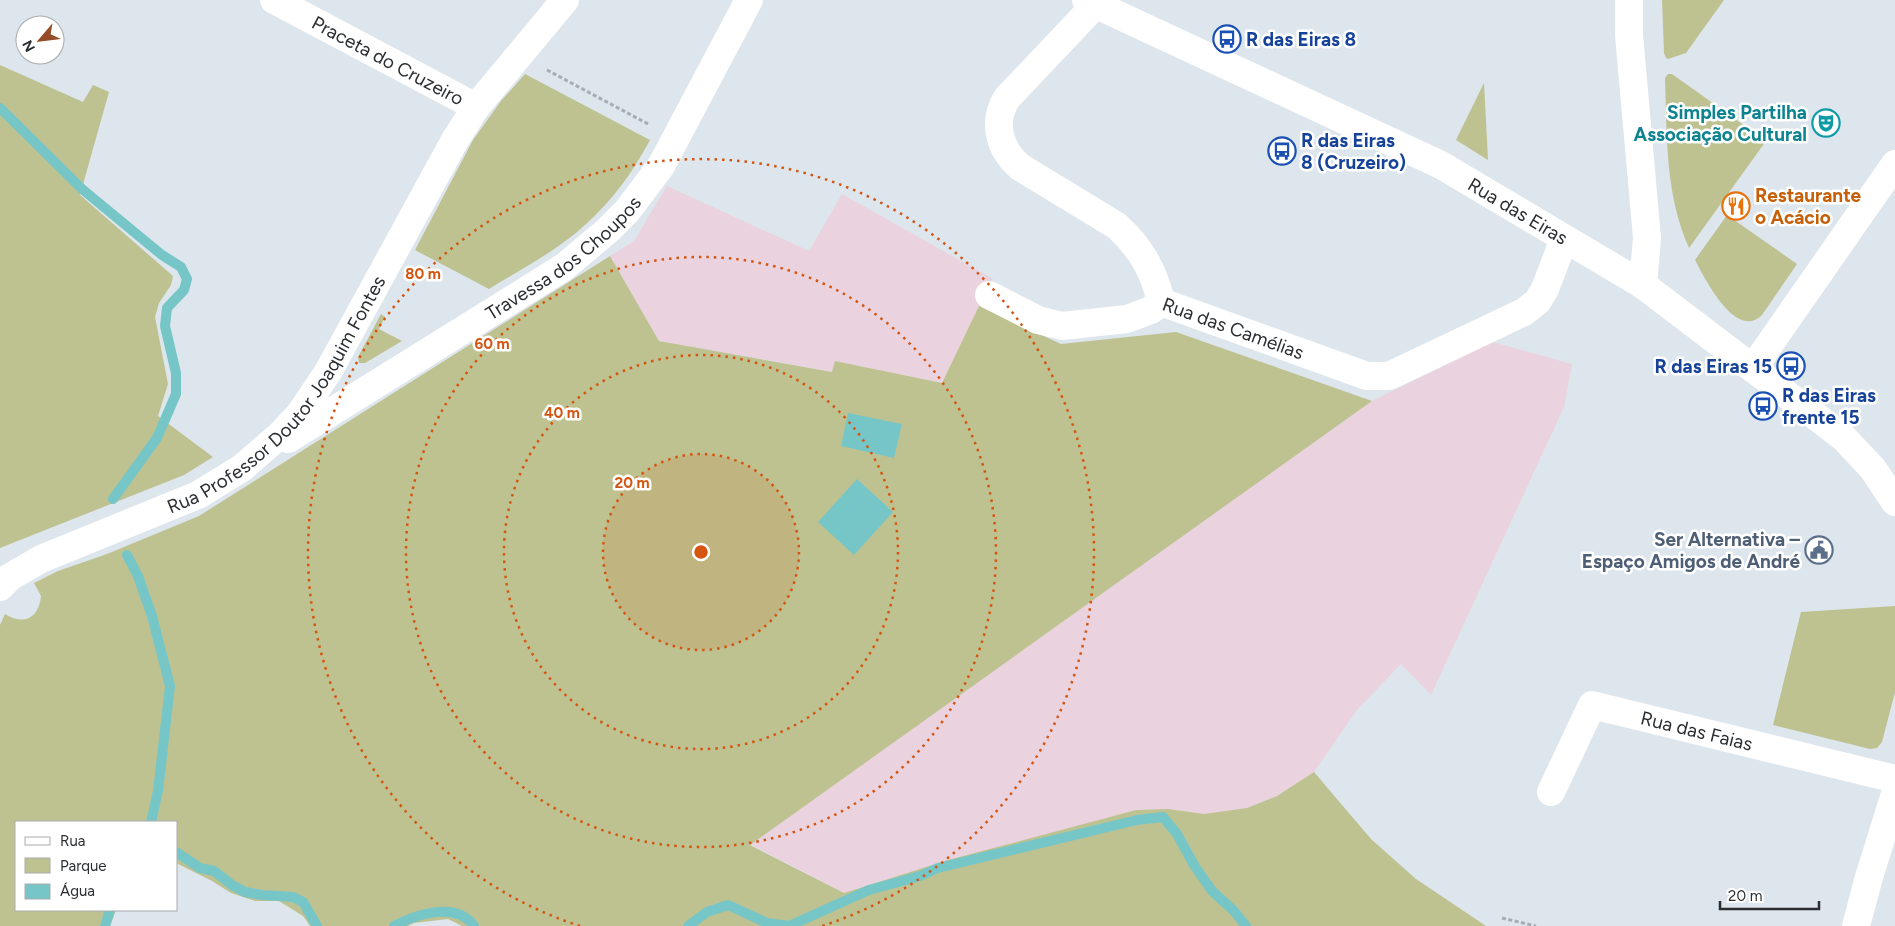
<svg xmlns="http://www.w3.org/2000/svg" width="1895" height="926" font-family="Figtree,sans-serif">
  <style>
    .industrial { fill: #ead3de }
    .green { fill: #bec290 }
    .water { fill: #77c6c7 }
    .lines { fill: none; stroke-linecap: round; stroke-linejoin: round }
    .stream { stroke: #77c6c7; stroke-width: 10 }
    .path { stroke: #a7adb4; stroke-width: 3; stroke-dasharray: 4 2.5; stroke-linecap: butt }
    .minor { stroke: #fff; stroke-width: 28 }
    .ring { fill: none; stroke: #d55510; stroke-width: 2.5; stroke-dasharray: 2.5 5 }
    .labels { text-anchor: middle; stroke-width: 5; stroke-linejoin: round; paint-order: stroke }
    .transit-label { font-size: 19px; font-weight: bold; fill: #164399; stroke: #fff; text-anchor: start }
    .street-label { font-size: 19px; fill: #2b2e31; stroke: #fff }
    .culture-label { font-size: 19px; font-weight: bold; fill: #0d838f; stroke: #fff; text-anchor: end }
    .food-label { font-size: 19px; font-weight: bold; fill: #c56008; stroke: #fff; text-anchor: start }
    .service-label { font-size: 19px; font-weight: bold; fill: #4e5e75; stroke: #fff; text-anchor: end }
    .centre { fill: #d55510; stroke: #fff; stroke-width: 2.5 }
    .ring-label { font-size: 15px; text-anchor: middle; font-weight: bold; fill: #d55510; stroke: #fff; stroke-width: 5; stroke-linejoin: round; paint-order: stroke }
  </style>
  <rect width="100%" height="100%" fill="#dde5ed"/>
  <g class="industrial">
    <polygon points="667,186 809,251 842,194 993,279 942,383 835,361 833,372 659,341 610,256 634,241"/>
    <polygon points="1493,342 1572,364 1564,407 1431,695 1401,664 1357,710 1314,772 1277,796 1247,808 1204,815 1168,809 1136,810 948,860 844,893 750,844 1372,401"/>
  </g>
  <g class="green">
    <polygon points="1662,0 1724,0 1686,53 1668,59 1666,58 1664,53"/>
    <polygon points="0,65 83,102 93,85 109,92 80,195 173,276 171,285 159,303 155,317 168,384 158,416 213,457 184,475 0,548"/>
    <path d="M525 74 650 140C633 172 612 201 585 225 557 251 521 269 489 289L415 250 473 140 501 101Z"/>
    <path d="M1668 74H1672L1766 141 1689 248C1665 194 1667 136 1665 78Z"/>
    <polygon points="1484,83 1488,160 1456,140"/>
    <path d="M1727 215 1797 264 1762 315C1736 341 1705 279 1695 260Z"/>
    <path d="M610 256 659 341 832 372 835 361 942 383 979 306 1061 344 1176 332 1372 401 750 845 844 893 948 860 1136 810 1168 809 1204 814 1247 808 1277 796 1314 772 1371 839 1416 879 1486 926H462L448 919 414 923 408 926H310L303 916 279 901H255L231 893 212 881 176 863V822H16V910H116L110 926H0V625L5 614C24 626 39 618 41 596L34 583 58 571 107 554 199 516Z"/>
    <polygon points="381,314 385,317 379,329 402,341 365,363 359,363 358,357"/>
    <polygon points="1895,606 1895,692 1882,742 1877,748 1870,749 1773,725 1801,612"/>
  </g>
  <g class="water">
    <polygon points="848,413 902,424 894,458 841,446"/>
    <polygon points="857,479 893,512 854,555 818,522"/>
  </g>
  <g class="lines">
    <g class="stream">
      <polyline points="0,108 82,189 162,255 181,267 187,279 184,290 167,308 165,326 176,373 176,394 157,438 113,499"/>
      <polyline points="127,555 138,576 152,616 170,686 158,791 151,822"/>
      <polyline points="176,852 200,868 214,871 232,885 245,892 262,895 293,897 303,902 317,926"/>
      <polyline points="105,926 110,910"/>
      <path d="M394 926C417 914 456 901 474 926"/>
      <polyline points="688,926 707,912 728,905 767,923 789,926 869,890 920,876 938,868 1137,820 1163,817 1177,834 1194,865 1212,891 1234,911 1246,926"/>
    </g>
    <g class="path">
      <polyline points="547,70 650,125"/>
      <polyline points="1502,918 1536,926"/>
    </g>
    <g class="minor">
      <path id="s1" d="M274 0 476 107"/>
      <path id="s2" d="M1086 0 1441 165 1643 285 1843 437 1873 469 1895 502"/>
      <polyline points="1629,0 1629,35 1647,238 1643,285"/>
      <path id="s3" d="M1096 4 1007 98C992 122 999 149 1020 167L1117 226C1141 248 1154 271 1161 302L1367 376H1389L1524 312 1537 302 1545 289 1564 239"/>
      <polyline points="989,295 1038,320 1062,326 1127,319 1151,310 1161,302"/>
      <polyline points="1753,368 1895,164"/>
      <path id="s4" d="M288 439 564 267 607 231 627 211 661 166 749 0"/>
      <path id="s5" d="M0 587 10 577 41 559 198 495 242 468 281 434 299 415 328 372 455 140 476 107 565 0"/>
      <path id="s6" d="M1551 792 1592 705 1895 779"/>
      <polyline points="1856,926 1869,877 1895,794"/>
    </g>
  </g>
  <circle cx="701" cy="552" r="98" fill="#d55510" fill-opacity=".12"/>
  <g class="ring">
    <circle cx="701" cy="552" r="98"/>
    <circle cx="701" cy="552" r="197"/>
    <circle cx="701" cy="552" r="295"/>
    <path d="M580 926A393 393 0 1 1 822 926"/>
  </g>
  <defs>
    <g id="bus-ring" transform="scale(1.4375)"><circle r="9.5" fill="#fff" stroke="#1a4fb4" stroke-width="1.5"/><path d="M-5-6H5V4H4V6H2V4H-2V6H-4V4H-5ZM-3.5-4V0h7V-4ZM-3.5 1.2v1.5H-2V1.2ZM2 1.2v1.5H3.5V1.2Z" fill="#1a4fb4"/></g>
    <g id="theatre-ring" transform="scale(1.4375)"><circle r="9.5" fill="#fff" stroke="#0f9aa8" stroke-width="1.5"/><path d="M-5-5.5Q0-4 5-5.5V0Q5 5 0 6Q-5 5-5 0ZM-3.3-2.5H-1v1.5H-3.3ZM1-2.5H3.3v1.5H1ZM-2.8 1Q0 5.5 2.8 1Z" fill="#0f9aa8"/></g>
    <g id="restaurant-ring" transform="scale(1.4375)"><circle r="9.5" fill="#fff" stroke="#e8710a" stroke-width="1.5"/><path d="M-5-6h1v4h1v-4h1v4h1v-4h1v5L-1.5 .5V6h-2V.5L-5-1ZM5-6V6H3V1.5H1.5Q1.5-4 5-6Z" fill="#e8710a"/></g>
    <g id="civic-ring" transform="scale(1.4375)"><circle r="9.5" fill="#fff" stroke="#5c6f8a" stroke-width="1.5"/><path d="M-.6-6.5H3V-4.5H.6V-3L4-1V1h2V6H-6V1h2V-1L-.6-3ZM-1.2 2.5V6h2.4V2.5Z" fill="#5c6f8a"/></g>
  </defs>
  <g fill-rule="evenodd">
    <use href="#bus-ring" x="1227" y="39"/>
    <use href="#theatre-ring" x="1826" y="123"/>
    <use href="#bus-ring" x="1282" y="151"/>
    <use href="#restaurant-ring" x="1736" y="206"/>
    <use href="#bus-ring" x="1791" y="366"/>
    <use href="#bus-ring" x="1763" y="406"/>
    <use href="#civic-ring" x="1819" y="550"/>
  </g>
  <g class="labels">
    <g class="transit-label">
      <text x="1246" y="46">R das Eiras 8</text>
      <text x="1301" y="147">R das Eiras<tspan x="1301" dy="22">8 (Cruzeiro)</tspan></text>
      <text x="1772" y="373" text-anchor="end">R das Eiras 15</text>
      <text x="1782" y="402">R das Eiras<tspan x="1782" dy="22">frente 15</tspan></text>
    </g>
    <g class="street-label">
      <text dy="7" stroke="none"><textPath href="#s1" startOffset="129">Praceta do Cruzeiro</textPath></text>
      <text dy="7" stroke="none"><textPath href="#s2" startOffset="481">Rua das Eiras</textPath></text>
      <text dy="7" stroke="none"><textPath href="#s4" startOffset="330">Travessa dos Choupos</textPath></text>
      <text dy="7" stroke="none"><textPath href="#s3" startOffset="486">Rua das Camélias</textPath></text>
      <text dy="7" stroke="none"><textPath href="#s5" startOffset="348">Rua Professor Doutor Joaquim Fontes</textPath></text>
      <text dy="7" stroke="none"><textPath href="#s6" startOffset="204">Rua das Faias</textPath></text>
    </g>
    <g class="culture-label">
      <text x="1807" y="119">Simples Partilha<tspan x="1807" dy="22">Associação Cultural</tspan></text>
    </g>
    <g class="food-label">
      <text x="1755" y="202">Restaurante<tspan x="1755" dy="22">o Acácio</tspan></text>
    </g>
    <g class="service-label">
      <text x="1800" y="546">Ser Alternativa –<tspan x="1800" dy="22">Espaço Amigos de André</tspan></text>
    </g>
  </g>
  <circle cx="701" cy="552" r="8" class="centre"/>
  <g class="ring-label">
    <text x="423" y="279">80 m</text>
    <text x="492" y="349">60 m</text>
    <text x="562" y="418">40 m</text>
    <text x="632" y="488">20 m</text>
  </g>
  <rect x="15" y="821" width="162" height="90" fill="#ffffff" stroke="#aaabad"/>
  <rect x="25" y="837" width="25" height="8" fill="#ffffff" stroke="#aaabad"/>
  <text x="60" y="846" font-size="15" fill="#2b2e31">Rua</text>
  <rect x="25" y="858" width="25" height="15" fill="#bec290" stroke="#aaabad"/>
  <text x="60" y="871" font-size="15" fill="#2b2e31">Parque</text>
  <rect x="25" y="884" width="25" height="15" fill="#77c6c7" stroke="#aaabad"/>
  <text x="60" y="896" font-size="15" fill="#2b2e31">Água</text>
  <g transform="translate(40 40) rotate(242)"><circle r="24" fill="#ffffff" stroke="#aaabad"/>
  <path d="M0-4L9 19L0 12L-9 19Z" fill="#944d28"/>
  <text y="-8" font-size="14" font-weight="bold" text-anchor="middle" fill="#2b2e31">N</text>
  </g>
  <path d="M1720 901v8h99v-8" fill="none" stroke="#2b2e31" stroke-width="2.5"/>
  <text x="1728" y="901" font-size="15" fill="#2b2e31" stroke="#ffffff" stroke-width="4" paint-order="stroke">20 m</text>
</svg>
